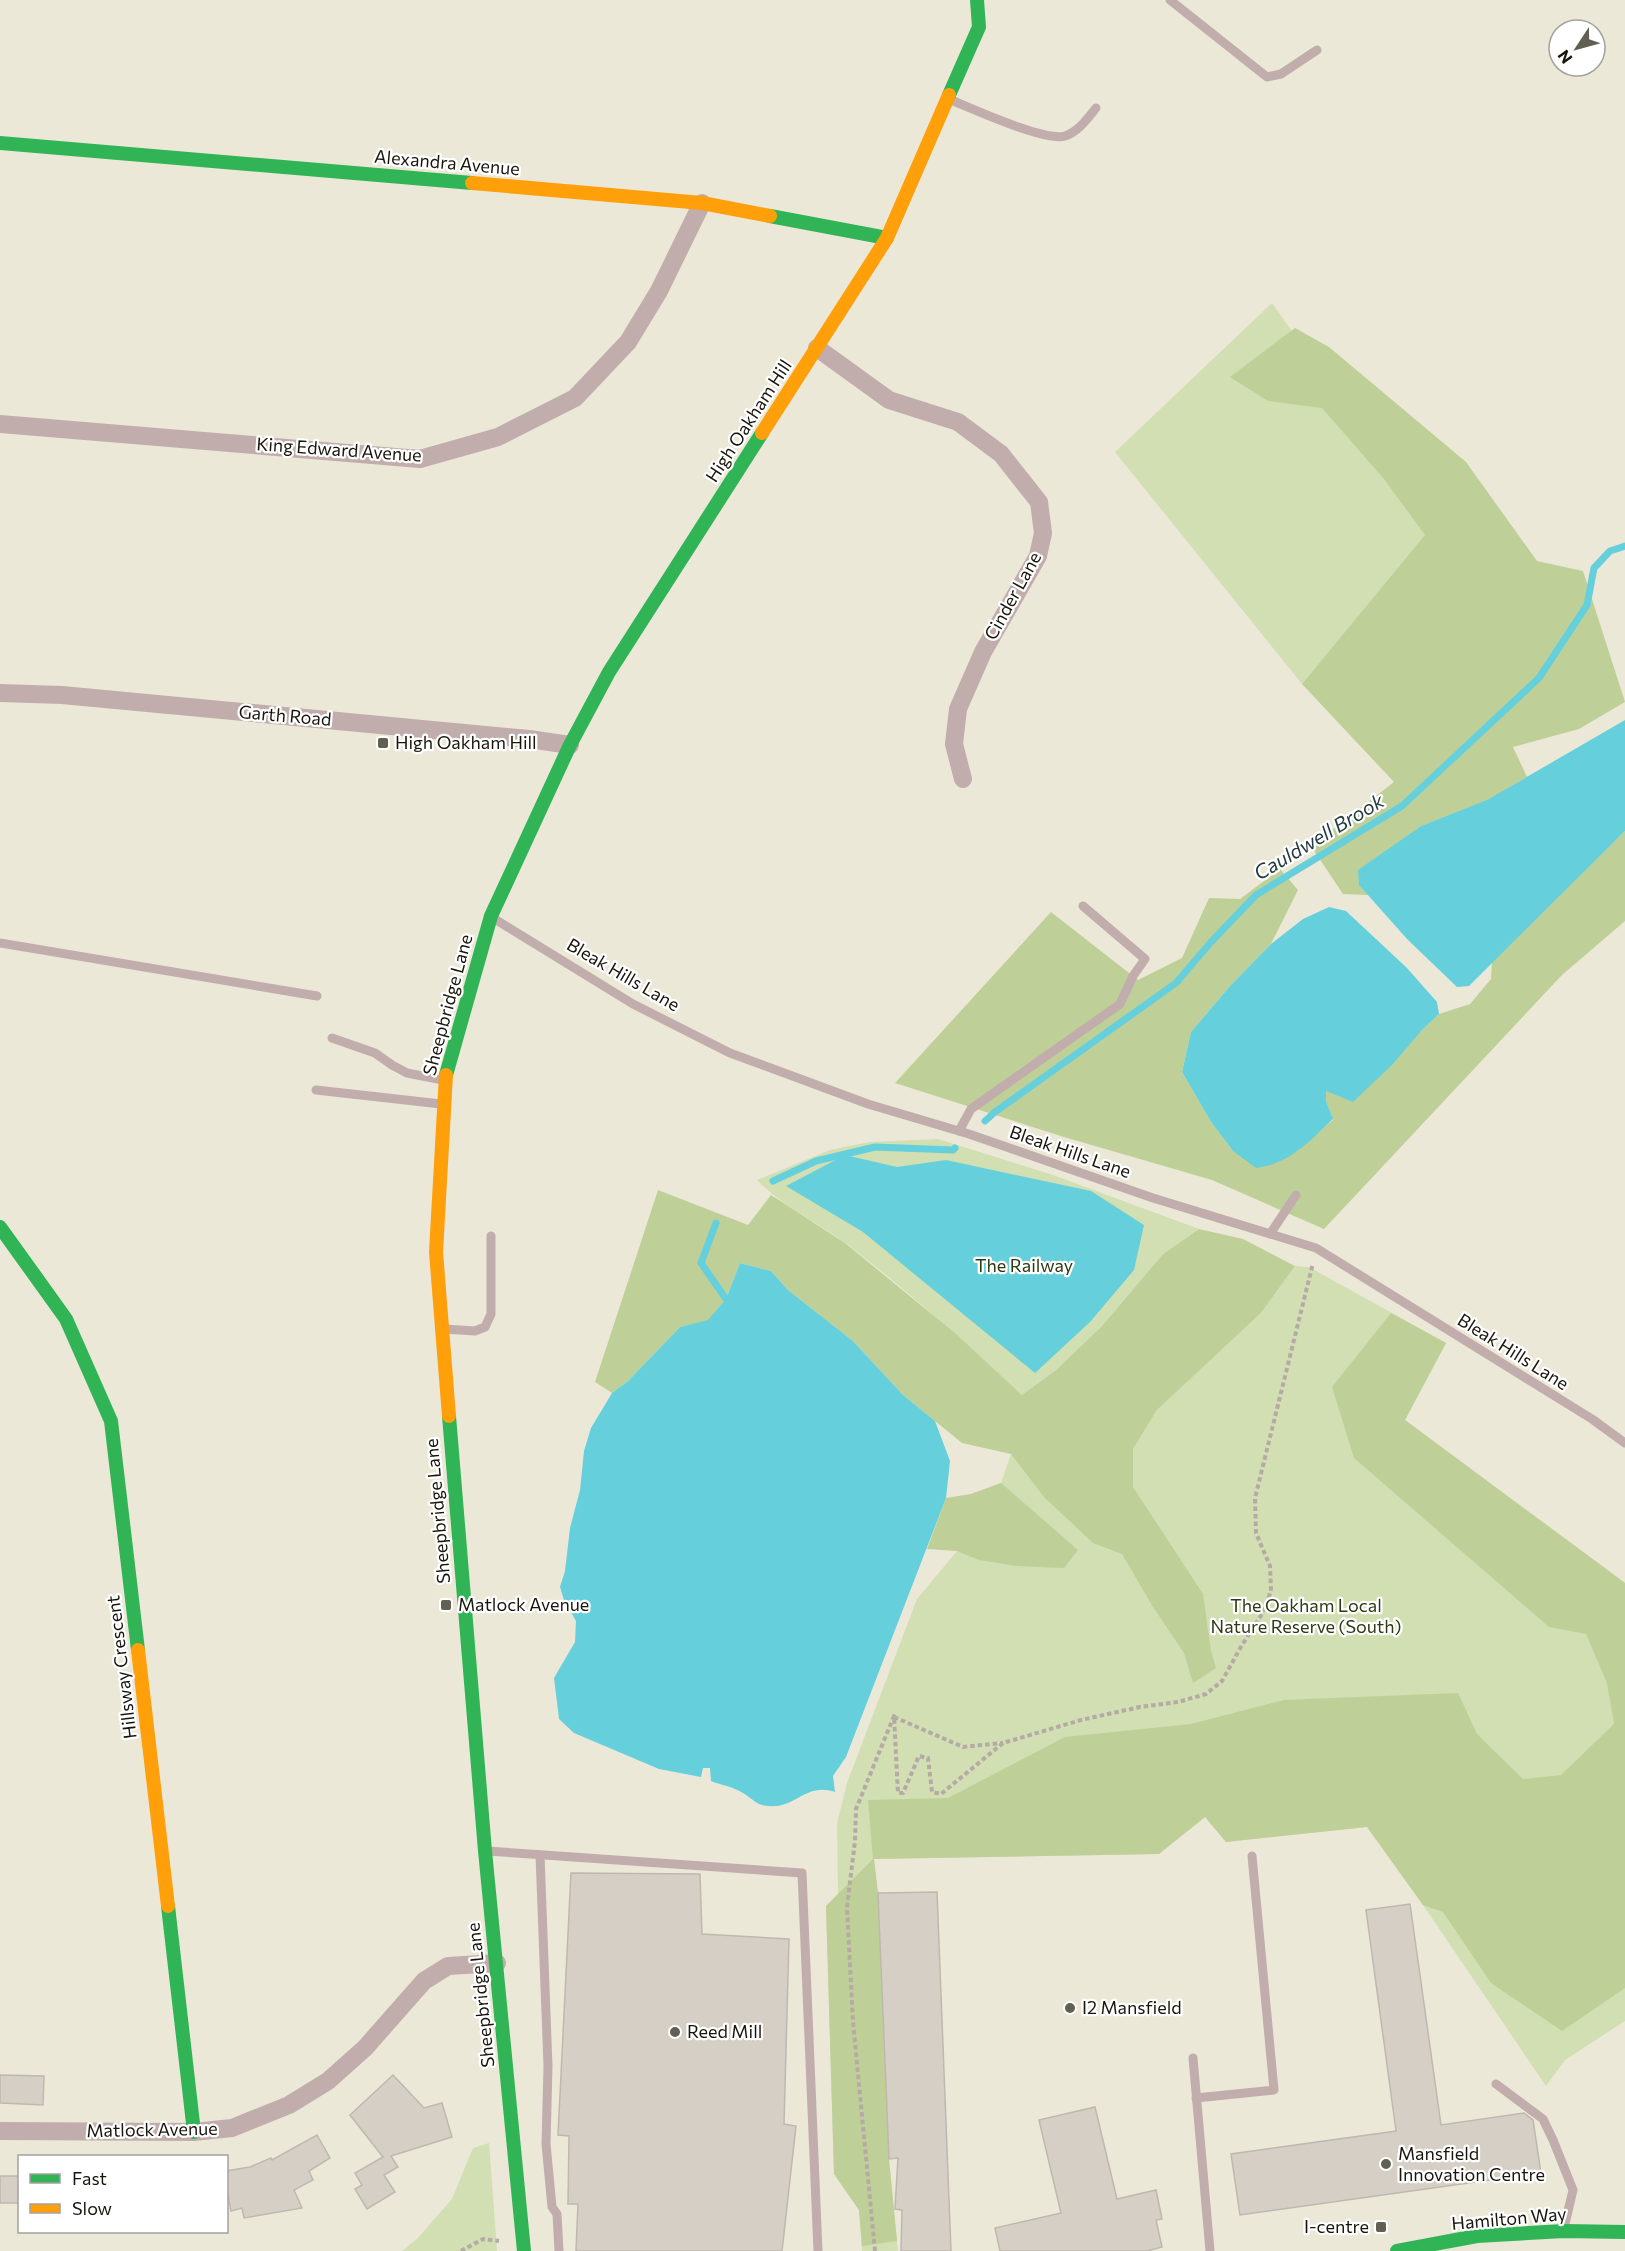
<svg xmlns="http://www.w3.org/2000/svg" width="1625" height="2251" font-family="Commissioner,sans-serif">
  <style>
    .green { fill: #d1dfb2 }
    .forest { fill: #bed097 }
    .water { fill: #65d0dc }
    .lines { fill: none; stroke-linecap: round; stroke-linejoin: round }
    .stream { stroke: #65d0dc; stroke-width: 7 }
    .building { fill: #d6cfc5; stroke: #bfb8ae; stroke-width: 1.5 }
    .path { stroke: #b5aaa5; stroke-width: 4; stroke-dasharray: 4.5 3; stroke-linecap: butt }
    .lane { stroke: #c2adad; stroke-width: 9 }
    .street { stroke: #c2adad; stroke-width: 18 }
    .fast { stroke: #30b455; stroke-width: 14 }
    .slow { stroke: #ff9f0a; stroke-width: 14 }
    .poi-dot { fill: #626053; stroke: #fff; stroke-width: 2 }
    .labels { text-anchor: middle; stroke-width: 4.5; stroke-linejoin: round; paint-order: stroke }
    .street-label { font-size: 18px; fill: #18160c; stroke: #fff }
    .poi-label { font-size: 18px; fill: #18160c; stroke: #fff; text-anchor: start }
    .park-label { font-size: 18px; fill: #2c3a15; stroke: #fff }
    .water-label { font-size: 20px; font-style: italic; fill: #243c40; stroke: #fff }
  </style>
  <rect width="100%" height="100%" fill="#ebe8d8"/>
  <g class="green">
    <polygon points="1272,303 1431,529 1302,684 1115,452"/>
    <path d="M938 1139 1053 1175 1199 1229 1163 1254 1102 1326 1056 1370 1022 1395C965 1342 908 1291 847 1244 817 1222 783 1207 757 1180L830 1150 869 1142Z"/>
    <polygon points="1295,1266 1309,1267 1446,1343 1405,1420 1625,1583 1625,2021 1565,2060 1546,2086 1423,1905 1367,1827 1226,1842 1205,1817 1159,1854 874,1859 878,1893 889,2159 898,2251 862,2251 859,2210 834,2174 826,1906 838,1894 837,1823 847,1783 917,1599 957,1551 971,1494 1001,1483 1011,1454 1133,1449 1157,1410 1261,1313"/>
    <polygon points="489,2143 497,2251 402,2251 417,2239 452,2199 473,2148"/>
  </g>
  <g class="forest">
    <polygon points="1295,328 1329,347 1466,462 1537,561 1583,571 1625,702 1579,729 1513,747 1527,777 1487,801 1421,826 1371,862 1368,895 1343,894 1311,846 1394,782 1302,684 1425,535 1384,479 1322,408 1268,401 1230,377"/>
    <polygon points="1625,831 1625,921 1562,975 1324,1229 1212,1180 1064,1137 895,1083 1051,912 1138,980 1182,958 1209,898 1240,899 1280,869 1298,890 1271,944 1230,986 1191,1032 1182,1072 1211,1122 1233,1151 1319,1132 1333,1120 1326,1101 1326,1091 1422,1030 1439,1014 1470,1004 1491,979 1492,962"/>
    <polygon points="658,1190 748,1225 771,1195 845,1243 955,1333 1022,1395 1056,1370 1102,1326 1163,1254 1199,1229 1243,1239 1295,1266 1261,1313 1157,1410 1133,1449 1133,1487 1203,1594 1211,1651 1216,1668 1193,1683 1184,1653 1153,1607 1122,1554 1093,1543 1044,1497 1011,1454 962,1443 903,1395 853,1341 788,1290 771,1271 740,1263 726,1299 708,1321 680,1327 628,1381 612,1393 595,1382"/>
    <polygon points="1391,1313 1446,1343 1405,1420 1625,1583 1625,1988 1562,2031 1491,1983 1443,1912 1423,1905 1367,1827 1226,1842 1205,1817 1159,1854 874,1859 878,1893 889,2159 897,2241 862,2246 859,2210 834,2174 826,1906 873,1859 868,1800 948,1798 1065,1737 1191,1724 1284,1700 1458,1693 1477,1734 1523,1779 1561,1775 1614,1724 1607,1683 1586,1634 1549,1627 1354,1458 1332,1387"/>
    <polygon points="1001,1483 1078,1550 1064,1568 1017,1566 979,1560 957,1551 927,1549 946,1498 971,1494"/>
  </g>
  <g class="water">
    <polygon points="1625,720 1625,831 1469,986 1457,987 1407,939 1359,885 1358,870 1421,826 1487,800"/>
    <path d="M1329 907 1346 911 1407 968 1437 1002 1439 1014 1422 1030 1392 1065 1353 1102 1326 1091V1101L1333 1119C1310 1141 1289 1164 1256 1168L1233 1151 1211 1122 1182 1072 1191 1032 1230 986 1271 944 1303 919Z"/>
    <polygon points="845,1155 897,1167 946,1160 1091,1191 1144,1225 1134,1270 1090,1322 1035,1373 863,1232 786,1186"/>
    <path d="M740 1263 771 1271 788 1290 853 1341 903 1395 935 1421 950 1461 946 1498 846 1757 833 1776 835 1792C809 1783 797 1804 777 1806 757 1807 757 1802 743 1793 734 1787 721 1785 711 1781L710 1768H703L701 1777 659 1769 574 1733 559 1719 554 1678 575 1642 576 1621 564 1600 560 1587 565 1571 570 1528 580 1490 584 1451 591 1428 612 1393 628 1381 680 1327 708 1320 726 1299Z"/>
  </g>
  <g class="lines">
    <g class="stream">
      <polyline points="985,1121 995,1112 1176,983 1211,942 1256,895 1402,806 1539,678 1587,605 1594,568 1610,551 1625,546"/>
      <polyline points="773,1181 816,1161 875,1147 953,1150 955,1148"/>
      <polyline points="716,1223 701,1263 726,1299"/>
    </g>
  </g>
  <g class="building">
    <polygon points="571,1873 700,1874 702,1934 789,1939 784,2124 796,2126 782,2251 576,2251 578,2204 568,2204 569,2136 558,2135"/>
    <polygon points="937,1892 951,2251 901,2251 902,2210 895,2209 898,2158 889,2159 878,1893"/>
    <polygon points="1410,1904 1441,2125 1524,2113 1533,2120 1541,2173 1240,2215 1231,2154 1396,2131 1366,1910"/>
    <polygon points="0,2075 44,2076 43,2105 0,2103"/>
    <polygon points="393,2075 424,2108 442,2103 452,2137 391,2156 398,2167 384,2175 395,2192 367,2209 355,2189 362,2185 355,2173 383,2157 350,2115"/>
    <polygon points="1095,2107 1117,2199 1156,2190 1162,2219 1156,2220 1162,2247 1147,2251 1000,2251 995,2228 1061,2213 1039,2120"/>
    <polygon points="317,2135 330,2158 309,2171 313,2180 294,2190 302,2208 244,2218 242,2208 231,2211 226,2185 226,2171 250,2167 271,2158 272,2160"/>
    <rect x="0" y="2176" width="20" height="27"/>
  </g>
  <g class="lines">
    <g class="path">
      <polyline points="894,1717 963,1747 1003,1743"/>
      <polyline points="461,2251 483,2239 499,2241"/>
      <polyline points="875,2251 853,2022 847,1907 855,1841 856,1809 894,1716 898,1793 903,1793 919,1756 928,1758 932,1792 941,1794 1003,1743 1081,1720 1140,1707 1178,1702 1206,1694 1222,1681 1242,1645 1262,1614 1271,1591 1270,1566 1256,1533 1255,1498 1313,1263"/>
    </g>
    <g class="lane">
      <polyline points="1170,0 1267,77 1281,74 1317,50"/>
      <path d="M951 100C973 109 1045 142 1065 136 1078 132 1088 118 1096 108"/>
      <polyline points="493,918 633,1004 730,1053 868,1104 969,1134 1153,1198 1316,1248 1592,1419 1625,1443"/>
      <polyline points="0,943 317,996"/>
      <polyline points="332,1038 375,1053 392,1065 407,1073 443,1080"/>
      <polyline points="316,1090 441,1104"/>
      <polyline points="959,1131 971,1109 1120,1004 1133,976 1145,959 1083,906"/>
      <polyline points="1270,1234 1296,1195"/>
      <polyline points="444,1329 475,1331 485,1327 491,1314 491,1236"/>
      <polyline points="487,1851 802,1873 818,2251"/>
      <polyline points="540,1855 548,2066 546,2144 552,2207 557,2214 559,2251"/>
      <polyline points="1193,2058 1210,2251"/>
      <polyline points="1496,2084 1543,2119 1553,2140 1573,2190 1564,2228"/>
      <polyline points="1196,2098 1274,2090 1252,1856"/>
    </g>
    <g class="street">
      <polyline points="817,348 889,400 958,422 1001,454 1039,502 1043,533 1038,556 983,652 958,709 954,744 963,779"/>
      <polyline points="0,424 420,459 498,437 575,398 628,342 659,291 702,203"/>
      <polyline points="0,693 62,695 529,739 570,745"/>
      <polyline points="0,2131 194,2132 232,2128 289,2105 328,2081 365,2048 424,1981 448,1966 497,1963"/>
    </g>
    <g class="fast">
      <polyline points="949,95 979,27 977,0"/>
      <polyline points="0,143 472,183"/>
      <polyline points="770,216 887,238"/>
      <polyline points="446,1075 491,916 570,745 609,672 762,433"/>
      <polyline points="0,1227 66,1319 111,1421 138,1650"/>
      <polyline points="449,1416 485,1851 524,2251"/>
      <polyline points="168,1906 194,2132"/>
      <polyline points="1397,2251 1477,2236 1564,2231 1625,2232"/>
    </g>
    <g class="slow">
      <polyline points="472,183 702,203 770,216"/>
      <polyline points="762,433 887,238 949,95"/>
      <polyline points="446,1075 436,1252 449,1416"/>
      <polyline points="138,1650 168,1906"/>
    </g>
  </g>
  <g class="poi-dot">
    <rect x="377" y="737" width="12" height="12" rx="3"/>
    <rect x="440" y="1599" width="12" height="12" rx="3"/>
    <circle cx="1070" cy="2008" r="6"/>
    <circle cx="675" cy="2032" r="6"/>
    <circle cx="1386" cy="2164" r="6"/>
    <rect x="1375" y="2221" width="12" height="12" rx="3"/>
  </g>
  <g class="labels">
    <g class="street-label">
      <text transform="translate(447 163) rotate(5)" y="6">Alexandra Avenue</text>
      <text transform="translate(749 421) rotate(-57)" y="6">High Oakham Hill</text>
      <text transform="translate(339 450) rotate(4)" y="6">King Edward Avenue</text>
      <text transform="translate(1013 596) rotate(-61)" y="6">Cinder Lane</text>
      <text transform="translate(285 716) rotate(5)" y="6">Garth Road</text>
      <text transform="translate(623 975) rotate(30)" y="6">Bleak Hills Lane</text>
      <text transform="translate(448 1005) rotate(-75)" y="6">Sheepbridge Lane</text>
      <text transform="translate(1070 1152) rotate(19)" y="6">Bleak Hills Lane</text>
      <text transform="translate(1513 1352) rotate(32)" y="6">Bleak Hills Lane</text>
      <text transform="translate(438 1511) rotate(-95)" y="6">Sheepbridge Lane</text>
      <text transform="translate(122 1667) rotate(-97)" y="6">Hillsway Crescent</text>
      <text transform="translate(481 1995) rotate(-96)" y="6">Sheepbridge Lane</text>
      <text transform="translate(152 2130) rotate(-1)" y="6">Matlock Avenue</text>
      <text transform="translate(1509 2219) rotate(-5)" y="6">Hamilton Way</text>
    </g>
    <g class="poi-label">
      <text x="395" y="749">High Oakham Hill</text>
      <text x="458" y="1611">Matlock Avenue</text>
      <text x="1082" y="2014">I2 Mansfield</text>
      <text x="687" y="2038">Reed Mill</text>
      <text x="1398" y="2160">Mansfield<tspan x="1398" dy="21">Innovation Centre</tspan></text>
      <text x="1369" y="2233" text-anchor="end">I-centre</text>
    </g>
    <g class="park-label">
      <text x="1024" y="1272">The Railway</text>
      <text x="1306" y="1612">The Oakham Local<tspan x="1306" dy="21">Nature Reserve (South)</tspan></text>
    </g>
    <g class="water-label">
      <text transform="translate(1319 837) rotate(-31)" y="7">Cauldwell Brook</text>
    </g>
  </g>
  <rect x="18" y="2155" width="210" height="78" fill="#ffffff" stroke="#a3a29e" stroke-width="1.5"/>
  <rect x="30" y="2174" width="30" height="9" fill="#30b455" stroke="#a3a29e" stroke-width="1.5"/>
  <text x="72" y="2185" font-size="18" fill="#18160c">Fast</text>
  <rect x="30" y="2204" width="30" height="9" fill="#ff9f0a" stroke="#a3a29e" stroke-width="1.5"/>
  <text x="72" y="2215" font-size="18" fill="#18160c">Slow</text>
  <g transform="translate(1577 48) rotate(234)"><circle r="28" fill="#ffffff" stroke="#a3a29e" stroke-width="1.5"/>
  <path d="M0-4.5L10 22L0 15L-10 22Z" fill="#626053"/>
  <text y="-9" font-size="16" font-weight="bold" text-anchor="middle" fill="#18160c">N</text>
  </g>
</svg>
